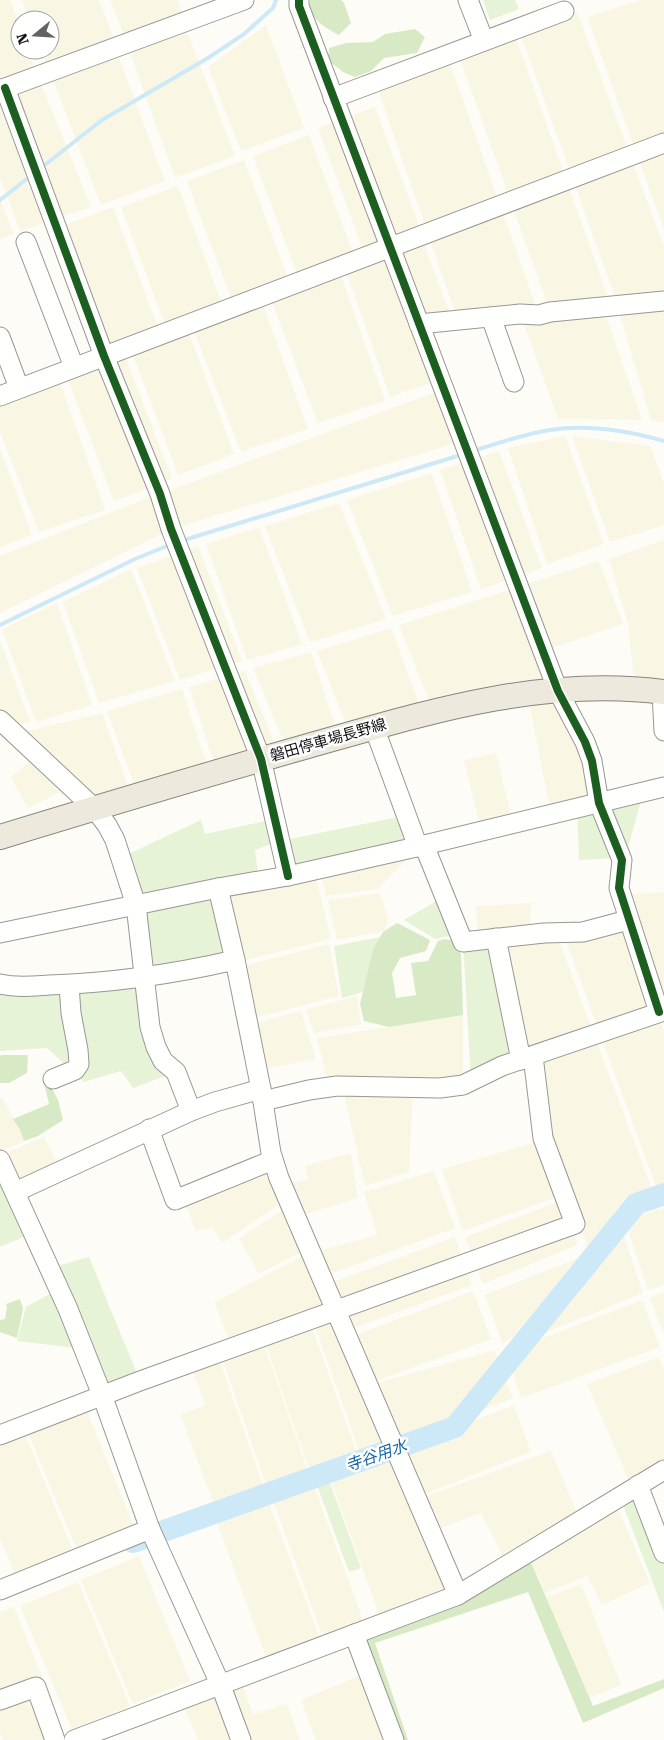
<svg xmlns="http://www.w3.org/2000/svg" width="664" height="1740" font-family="'Roboto Serif','Noto Sans JP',serif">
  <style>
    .farmland { fill: #f9f7e4 }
    .green { fill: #e7f3d7 }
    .forest { fill: #d8eac5 }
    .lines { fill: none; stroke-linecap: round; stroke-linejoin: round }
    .stream { stroke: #cde8f7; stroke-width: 4 }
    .river { stroke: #cde8f7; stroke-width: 22 }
    .minor-casing { stroke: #979795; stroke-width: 21 }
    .major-casing { stroke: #858482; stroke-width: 26 }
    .minor { stroke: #fffffe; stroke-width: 19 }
    .major { stroke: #ede9dc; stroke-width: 24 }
    .cycleway-casing { stroke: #fff; stroke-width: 11 }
    .cycleway { stroke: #1b5e20; stroke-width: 8 }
    .labels { text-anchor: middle; stroke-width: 5; stroke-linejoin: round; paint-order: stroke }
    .street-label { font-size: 15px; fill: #111; stroke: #fff }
    .water-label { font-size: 16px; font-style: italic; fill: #1768a6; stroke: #fff }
  </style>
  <rect width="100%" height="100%" fill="#fdfcf7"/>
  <g class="farmland">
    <polygon points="0,0 10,0 20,27 20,50 28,50 35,71 0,82"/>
    <polygon points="22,0 99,0 115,41 47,68 40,50 50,50 50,20 29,20"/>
    <polygon points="110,0 177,0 183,15 125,37"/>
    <polygon points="640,0 664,0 664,229 587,17"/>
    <polygon points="577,12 664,247 664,423 651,420 617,305 618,305 520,33"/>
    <polygon points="266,25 304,128 241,151 208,67"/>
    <polygon points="185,26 235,156 175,178 128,47"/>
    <polygon points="515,35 611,306 603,307 642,420 558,419 520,314 458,321 376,84 447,55 539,315 550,312 459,56"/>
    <polygon points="118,55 165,181 101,205 52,78"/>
    <polygon points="40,81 91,207 20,231 0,177 0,96"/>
    <polygon points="375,107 422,234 365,255 318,128"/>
    <polygon points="309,135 356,261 422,238 452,320 419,325 439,380 390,397 344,266 300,282 253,156"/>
    <polygon points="244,160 291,286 234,307 187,181"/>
    <polygon points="178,186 225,312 168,333 121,207"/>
    <polygon points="0,198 14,234 0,239"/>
    <polygon points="113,207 160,333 103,354 57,228"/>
    <polygon points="339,270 385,401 318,423 270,297"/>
    <polygon points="261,299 308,429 241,452 192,326"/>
    <polygon points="187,328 234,454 178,475 131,349"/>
    <polygon points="124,353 172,479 114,501 66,375"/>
    <polygon points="59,379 105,510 39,532 0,432 0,402"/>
    <polygon points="444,389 463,441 171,529 160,494"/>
    <polygon points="565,436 604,544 547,564 508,448"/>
    <polygon points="572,436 650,446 664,483 664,525 610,542"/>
    <polygon points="0,449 32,535 0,547"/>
    <polygon points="499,451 542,568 481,589 440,470"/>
    <polygon points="432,473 472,592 393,616 347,500"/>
    <polygon points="153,496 166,532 0,613 0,556"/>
    <polygon points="339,503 386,619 310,642 265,526"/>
    <polygon points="259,527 302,644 247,660 206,544"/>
    <polygon points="664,540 664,683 634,680 628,624 609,559"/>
    <polygon points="198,546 242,661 180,680 137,568"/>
    <polygon points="599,561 623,624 543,651 599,803 551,815 528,696 433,711 399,625"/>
    <polygon points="131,569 175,681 99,703 63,602"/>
    <polygon points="57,603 92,705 36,722 2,629"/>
    <polygon points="391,628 423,714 350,734 317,651"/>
    <polygon points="0,640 30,722 11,726 0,716"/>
    <polygon points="311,652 339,737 288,752 253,668"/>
    <polygon points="245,671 279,754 217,772 189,687"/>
    <polygon points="182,689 210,775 138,795 107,711"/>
    <polygon points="102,713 132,797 90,799 69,788 28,808 11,777 34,758 16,734"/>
    <polygon points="496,753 513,824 481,832 464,760"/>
    <polygon points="418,847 378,889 326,896 320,869"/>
    <polygon points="314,870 331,939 238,962 218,888"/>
    <polygon points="664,892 664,1004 627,894"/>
    <polygon points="380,893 388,918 385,931 337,940 328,900"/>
    <polygon points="531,903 530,930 478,935 476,906"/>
    <polygon points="624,921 664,1031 664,1187 657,1189 563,933"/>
    <polygon points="556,933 652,1189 626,1197 589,1248 553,1162 565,1194 463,1231 442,1169 544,1140 496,938"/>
    <polygon points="329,944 339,996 250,1019 238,967"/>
    <polygon points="357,996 361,1025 314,1033 306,1010"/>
    <polygon points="301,1011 316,1059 257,1070 248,1025"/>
    <polygon points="463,1015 463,1085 413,1089 409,1172 365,1186 343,1090 330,1090 317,1038"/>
    <polygon points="2,1097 20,1130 24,1141 0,1152 0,1098"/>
    <polygon points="44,1137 61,1171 15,1192 3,1154"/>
    <polygon points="351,1153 358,1198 296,1217 309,1248 259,1274 239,1238 290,1205 287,1199 222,1243 212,1227 196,1231 183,1197 273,1160 283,1186 308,1179 305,1166"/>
    <polygon points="434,1171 455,1228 322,1277 311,1253 377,1235 364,1192"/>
    <polygon points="566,1199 575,1224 577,1245 483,1284 465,1237"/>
    <polygon points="664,1208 664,1285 648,1290 627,1227 640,1215"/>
    <polygon points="623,1233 643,1293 545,1333"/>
    <polygon points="455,1237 472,1285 345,1331 325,1285"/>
    <polygon points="306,1254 330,1305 228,1340 215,1302"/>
    <polygon points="578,1258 513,1337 502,1343 485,1295"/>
    <polygon points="473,1291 491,1339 370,1383 348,1338"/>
    <polygon points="664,1292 664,1335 650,1297"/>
    <polygon points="642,1300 660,1347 521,1398 512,1369 538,1340"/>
    <polygon points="333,1313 389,1443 360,1453 313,1321"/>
    <polygon points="310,1322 358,1456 310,1472 264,1339"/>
    <polygon points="263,1341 308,1472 266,1485 221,1355"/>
    <polygon points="495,1350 513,1398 399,1441 374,1384"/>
    <polygon points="659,1357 664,1370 664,1467 633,1489 587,1384"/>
    <polygon points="219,1358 264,1489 214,1505 180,1414 205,1406 192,1368"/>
    <polygon points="84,1404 135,1529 78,1553 26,1428"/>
    <polygon points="514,1405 531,1452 420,1496 401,1449"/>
    <polygon points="23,1430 75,1555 17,1579 0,1538 0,1440"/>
    <polygon points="551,1451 578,1515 504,1558 481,1513 435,1530 421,1498"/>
    <polygon points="393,1452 453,1592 380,1617 329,1475"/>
    <polygon points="312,1481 363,1620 322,1635 271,1495"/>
    <polygon points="267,1498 319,1636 266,1657 215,1517"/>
    <polygon points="614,1500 650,1583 602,1605 587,1576 545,1593 528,1553"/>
    <polygon points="139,1556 190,1681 133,1704 81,1580"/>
    <polygon points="78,1582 130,1706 72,1730 20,1606"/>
    <polygon points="581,1584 621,1685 586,1699 547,1597"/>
    <polygon points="14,1607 64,1732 43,1740 3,1740 0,1733 0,1612"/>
    <polygon points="361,1675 383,1740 316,1740 301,1700"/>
    <polygon points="240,1679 253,1714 287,1704 300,1740 198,1740 182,1702"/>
  </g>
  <g class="green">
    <polygon points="483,0 515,0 519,9 490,20"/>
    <polygon points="641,801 626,855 620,858 579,860 577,808"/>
    <polygon points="403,816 418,847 288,876 279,841 255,850 259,881 218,889 235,960 144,977 156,1047 176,1072 133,1088 121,1071 84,1082 47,1048 0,1051 0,989 144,977 136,905 122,857 201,820 205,834 275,819 280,841"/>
    <polygon points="445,896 460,934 435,939 404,920"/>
    <polygon points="381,937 373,949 363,992 342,998 334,946"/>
    <polygon points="496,938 521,1060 471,1081 463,942"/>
    <polygon points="0,1162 28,1235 0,1247"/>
    <polygon points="89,1257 140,1381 102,1395 84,1349 17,1341 26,1307 59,1289 50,1268"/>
    <polygon points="327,1475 361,1568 349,1572 315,1480"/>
    <polygon points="638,1485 664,1553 664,1612 620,1497"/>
  </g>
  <g class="forest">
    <path d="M310 0H341L344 3 351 23 339 35C325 28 308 18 310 0Z"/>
    <polygon points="415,29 425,37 417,53 384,58 371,71 355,77 343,72 328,60 329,48 346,43 373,42 385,34"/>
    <polygon points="397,923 430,940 426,951 400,958 392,973 396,998 416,995 411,963 428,961 438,941 444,939 458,941 461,955 463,1015 389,1027 364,1021 360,1004 373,949 383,932"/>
    <polygon points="2,1055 28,1055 27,1073 9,1083 0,1083 0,1056"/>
    <polygon points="48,1081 58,1100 63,1120 38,1136 24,1141 20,1130 13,1119 49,1104 44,1083"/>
    <polygon points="20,1299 23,1309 17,1338 0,1332 0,1320 5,1319 7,1307 6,1304"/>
    <polygon points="527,1553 593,1706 664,1679 664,1688 583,1723 528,1592 375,1643 408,1740 385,1740 357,1633"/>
  </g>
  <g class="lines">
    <g class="stream">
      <polyline points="41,168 102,120 208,58 244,34 273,8 276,0"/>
      <polyline points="0,200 32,175"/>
      <path d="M473 451C498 443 524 434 550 430 588 424 628 431 664 441"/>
      <polyline points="181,541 464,454"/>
      <polyline points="0,625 135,559 172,544"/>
    </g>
    <polyline class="river" points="133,1542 455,1427 636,1204 664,1194"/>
    <g class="minor-casing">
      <g id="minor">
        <polyline points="299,0 299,6 558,691 585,742 592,761 599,803 622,860 619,888 659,1012"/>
        <polyline points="468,0 484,41"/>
        <polyline points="5,88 104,356 160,494 171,529 261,759 288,876"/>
        <polyline points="0,90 244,0"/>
        <polyline points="333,98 564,11"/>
        <polyline points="26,242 74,367"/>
        <polyline points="491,317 514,382"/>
        <polyline points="419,324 520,314 539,315 550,312 664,301"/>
        <polyline points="0,337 19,388"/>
        <polyline points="0,396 664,143"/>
        <polyline points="662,692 664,731"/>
        <polyline points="0,720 94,808 107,825 115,840 136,905 150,1027 156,1047 163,1061 176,1072 191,1111"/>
        <polyline points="374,727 418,847"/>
        <polyline points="424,845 463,942 544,933 583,932 628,920"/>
        <polyline points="218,888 235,960 261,1089 271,1153 279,1178 458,1595"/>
        <polyline points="0,933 218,888 288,876 412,848 664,787"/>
        <polyline points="496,938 521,1060"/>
        <path d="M0 984C16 988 33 986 49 985 112 983 174 974 235 960"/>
        <polyline points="53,1079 75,1070 79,1064 78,1050 71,1013 69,985"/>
        <polyline points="263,1101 309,1090 337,1086 440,1088 463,1085 502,1066 664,1011"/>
        <polyline points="149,1129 175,1200 273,1160"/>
        <polyline points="0,1160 68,1309 102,1395 150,1529 221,1686 241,1740"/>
        <polyline points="15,1192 191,1111 215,1102 261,1089"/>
        <polyline points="0,1435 140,1381 575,1224 543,1138 533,1056"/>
        <polyline points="638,1485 664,1553"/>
        <polyline points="0,1590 150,1529"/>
        <polyline points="354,1634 394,1740"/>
        <polyline points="0,1700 36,1687 55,1740"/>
        <polyline points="74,1740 458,1595 664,1470"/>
      </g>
    </g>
    <g class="major-casing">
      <path id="major" d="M0 837C102 806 205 775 308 746 425 713 541 676 664 692"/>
    </g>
    <use href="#minor" class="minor"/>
    <use href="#major" class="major"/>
    <g class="cycleway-casing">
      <g id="cycleway">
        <polyline points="299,0 299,6 558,691 585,742 592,761 599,803 622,860 619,888 659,1012"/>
        <polyline points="5,88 104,356 160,494 171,529 261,759 288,876"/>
      </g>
    </g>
    <use href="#cycleway" class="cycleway"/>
  </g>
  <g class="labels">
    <g class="street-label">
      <text transform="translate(328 740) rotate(-16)" y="5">磐田停車場長野線</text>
    </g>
    <g class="water-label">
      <text transform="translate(376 1455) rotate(-20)" y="6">寺谷用水</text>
    </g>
  </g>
  <g transform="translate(35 35) rotate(252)"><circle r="24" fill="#ffffff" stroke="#a0a0a0"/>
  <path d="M0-4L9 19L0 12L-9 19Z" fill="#646362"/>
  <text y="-8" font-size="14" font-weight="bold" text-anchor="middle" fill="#111111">N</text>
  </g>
</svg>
